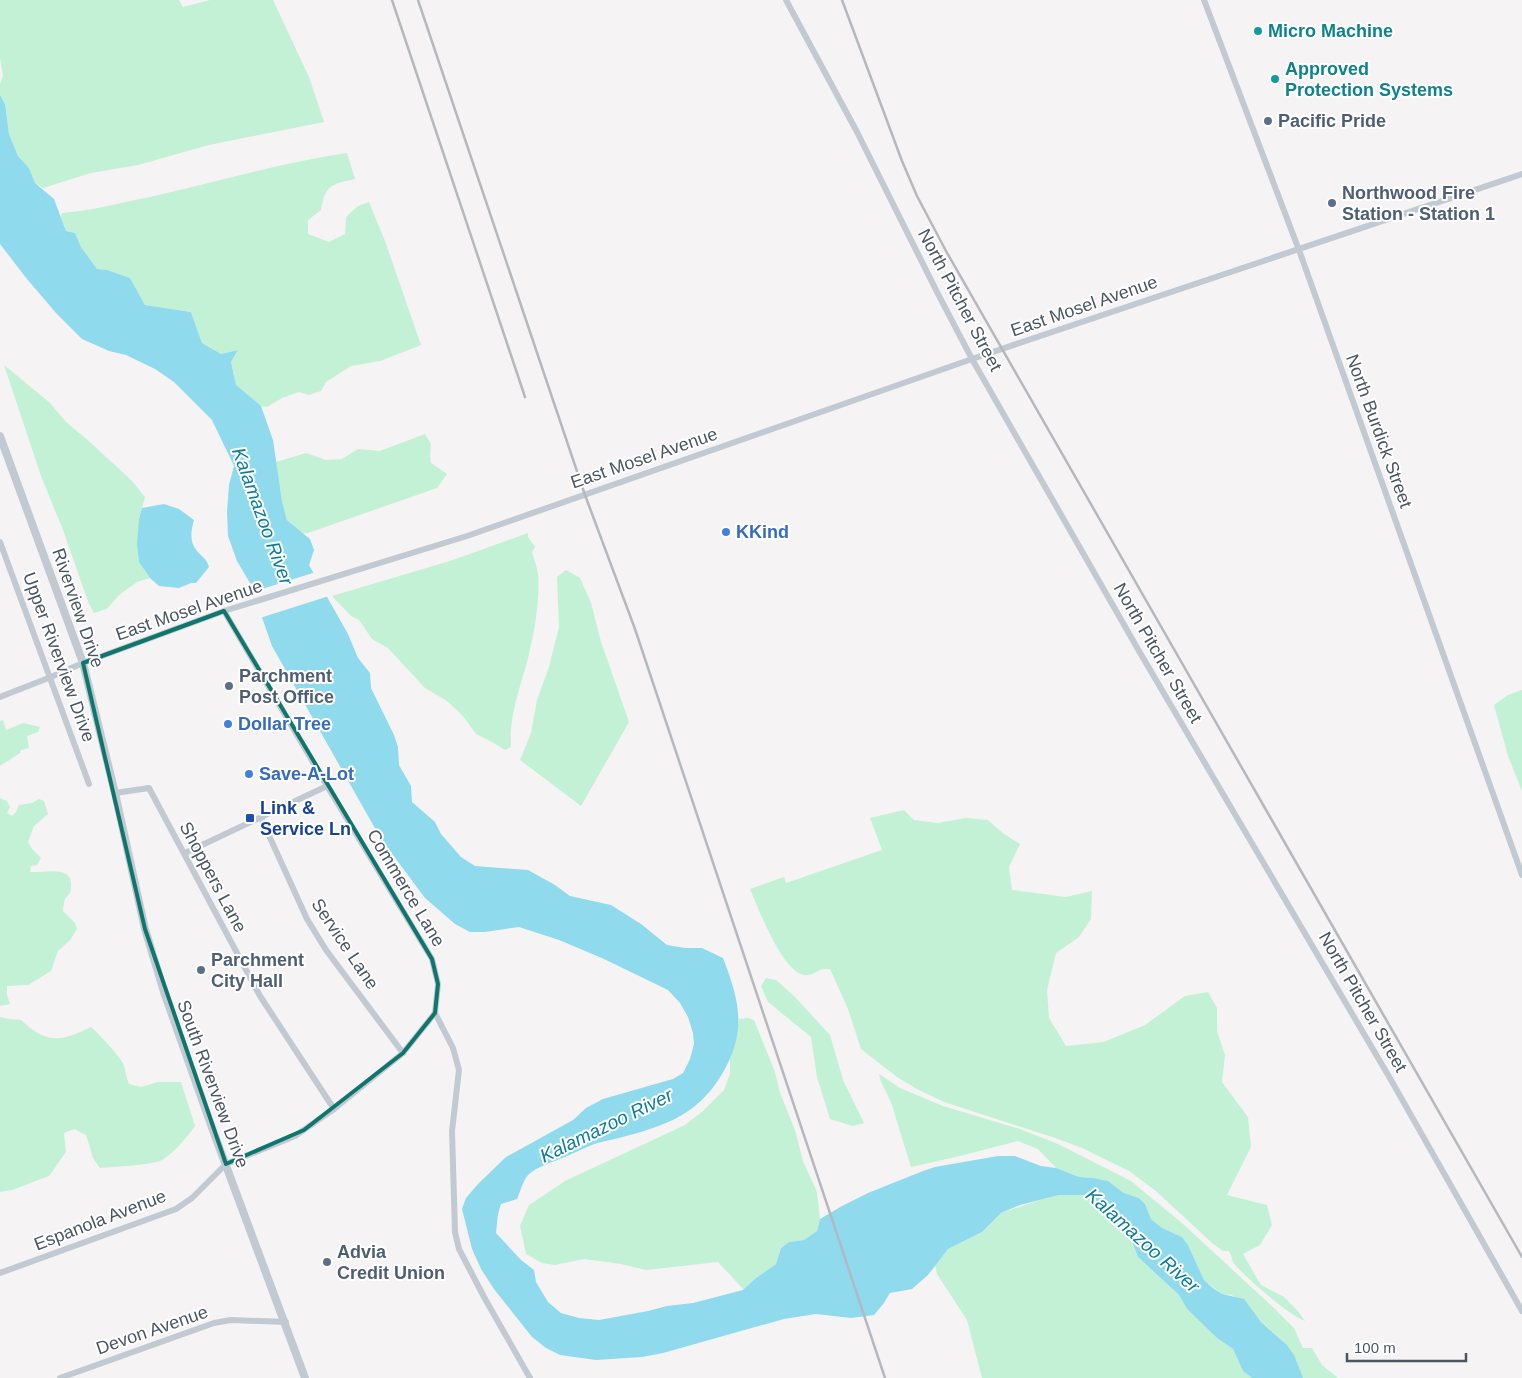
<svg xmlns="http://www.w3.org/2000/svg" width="1522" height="1378" font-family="Helvetica,sans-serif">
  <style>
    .green { fill: #c3f1d5 }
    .water { fill: #90daee }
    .pier { fill: #f5f3f3 }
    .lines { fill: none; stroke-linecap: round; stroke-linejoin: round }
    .minor { stroke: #c1cad2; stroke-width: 6 }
    .tertiary { stroke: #c1cad2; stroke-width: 8 }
    .rail { stroke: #b5b8bd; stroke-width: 2.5 }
    .marked { fill: none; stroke: #0f766e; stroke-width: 4; stroke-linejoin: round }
    .culture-dot { fill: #0f9aa8; stroke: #fff; stroke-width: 2 }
    .service-dot { fill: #5c6f8a; stroke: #fff; stroke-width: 2 }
    .shop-dot { fill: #3f7fe0; stroke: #fff; stroke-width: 2 }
    .transit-dot { fill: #1a4fb4; stroke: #fff; stroke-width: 2 }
    .labels { text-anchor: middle; stroke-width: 4; stroke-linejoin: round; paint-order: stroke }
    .culture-label { font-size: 18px; font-weight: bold; fill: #0d838f; stroke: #fff; text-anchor: start }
    .service-label { font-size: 18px; font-weight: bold; fill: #4e5e75; stroke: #fff; text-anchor: start }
    .street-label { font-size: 18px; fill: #4a5661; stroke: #fff }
    .shop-label { font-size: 18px; font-weight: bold; fill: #366cbe; stroke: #fff; text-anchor: start }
    .transit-label { font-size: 18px; font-weight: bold; fill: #164399; stroke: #fff; text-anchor: start }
    .water-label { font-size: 19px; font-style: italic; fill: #0c7c9b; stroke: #fff }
  </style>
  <rect width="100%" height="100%" fill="#f5f3f3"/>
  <g class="green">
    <polygon points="0,0 179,0 183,7 210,0 273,0 309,77 324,122 209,145 138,165 91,173 43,188 35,183 29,168 18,156 9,134 5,104 0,95 0,84 3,76 0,58"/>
    <path d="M347 153 355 179C332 184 325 185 321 210L308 220V234L329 242 345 234 346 217 358 206 369 202 385 241 421 345 380 361 351 366 326 382 321 391 309 395 299 392 282 398 267 407 261 406 236 386 231 362 238 350 221 354 202 343 191 312 145 305 130 278 107 270 97 269 81 247 75 233 66 231 61 217 62 213C84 211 105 207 126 202 200 187 273 164 347 153Z"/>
    <polygon points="4,365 50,403 66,422 91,443 132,481 145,497 139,519 139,562 150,578 137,582 119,595 107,609 94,613 89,604 63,530 41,476"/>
    <polygon points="425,434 431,444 430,454 431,463 447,474 437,488 308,533 303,533 287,520 282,501 276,462 306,453 326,460 342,459 358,449 380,451"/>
    <path d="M528 533V537L535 547 532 552C534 559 537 567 538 574 540 600 535 629 529 654 521 687 509 712 511 747L505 750 494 743 476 734 462 715 447 701 425 688 388 648 372 639 359 620 351 616 332 596 450 561Z"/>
    <polygon points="566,570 580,578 591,603 601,642 629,722 581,806 520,760 531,733 537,700 549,667 559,627 557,577"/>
    <polygon points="1522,690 1522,791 1508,756 1494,705 1508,695"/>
    <path d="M3 720 6 730 23 723 40 727 38 732 27 736 29 748 21 750 20 753C13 757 7 762 0 766V721Z"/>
    <path d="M0 798 7 801 10 807 7 813 12 816 16 812 19 805 32 803 39 799 44 801 48 814 34 826 28 842 32 849 41 858 37 865 31 866 30 872C45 873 74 864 71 888 71 893 68 895 65 899 64 902 63 907 63 911L75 923 77 929 70 940 58 951 51 971 28 985 7 986V995L10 1004 0 1006Z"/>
    <path d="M904 810 914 820 938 823 966 818 988 820 1004 834 1020 844 1009 867 1012 890 1066 897 1092 891 1091 919 1079 937 1056 953 1047 990 1049 1018 1066 1046 1104 1042 1145 1025 1185 996 1208 992 1217 1008V1031L1225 1055 1222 1082 1248 1117 1251 1147 1227 1195 1267 1205 1272 1225 1260 1245 1243 1254 1261 1285 1284 1297 1297 1310 1305 1321C1290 1316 1242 1275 1233 1262 1232 1259 1231 1255 1229 1251H1223L1211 1242 1156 1191 1129 1171 1082 1148 1058 1139 944 1102 917 1089 897 1077 861 1049 848 1009 830 969C830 969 823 969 823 969 815 971 811 978 801 974 781 967 758 908 750 889L784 877 786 883 882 850 870 818Z"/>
    <polygon points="766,978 776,980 794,996 830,1035 843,1080 864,1123 853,1126 830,1119 817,1077 811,1037 768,1002 761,986"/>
    <path d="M0 1017 9 1019 21 1020C46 1044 61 1042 91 1027 97 1032 122 1058 124 1066 126 1073 126 1077 129 1084L141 1087 158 1082H181L195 1126C187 1137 174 1153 162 1160 153 1165 113 1167 100 1168L93 1158 86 1135 74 1129 64 1133 66 1152 49 1176 12 1190 0 1192Z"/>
    <polygon points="748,1018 754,1020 775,1072 780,1093 795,1130 803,1161 817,1192 820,1219 817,1231 804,1240 789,1242 781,1248 776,1264 756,1278 744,1290 718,1262 646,1270 621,1264 584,1259 555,1265 542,1263 526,1254 520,1226 529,1205 565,1181 685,1125 703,1111 724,1090 730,1074 730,1059 736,1039 739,1019"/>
    <polygon points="879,1074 900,1088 943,1106 1020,1129 1058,1144 1131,1181 1183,1224 1275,1309 1294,1328 1303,1348 1312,1348 1322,1365 1338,1378 1303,1378 1287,1345 1232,1295 1222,1294 1204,1280 1188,1245 1182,1237 1162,1228 1151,1219 1145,1204 1139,1198 1124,1193 1108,1181 1094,1178 1079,1177 1056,1168 1038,1149 1018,1141 960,1156 911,1167 891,1102 881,1082"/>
    <polygon points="1074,1194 1086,1195 1105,1207 1131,1239 1138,1257 1179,1295 1187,1309 1217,1338 1233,1349 1243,1371 1252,1378 982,1378 967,1320 937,1274 935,1265 948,1249 982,1232 1001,1213 1043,1199 1059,1195"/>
  </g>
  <g class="water">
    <path d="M0 95 5 104 9 134 18 156 29 168 35 183 54 199 66 231 75 233 81 247 97 269 107 270 130 278 145 305 191 312 202 343 221 354 238 350 231 362 236 385 261 406 273 440 282 501 287 520 310 539 314 550 309 565 348 634 358 658 370 673 371 688 394 735 398 747 399 765 411 786 412 802 435 822 441 834 461 857 475 866 528 870 555 885 570 896 611 905 641 924 667 945 685 948H702L723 958C738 997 747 1027 726 1067 701 1114 668 1125 619 1138 612 1140 604 1141 597 1143 586 1147 576 1152 565 1157 553 1162 538 1166 528 1175 523 1181 520 1192 517 1199L501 1204 498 1214 496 1233 521 1260 534 1270 536 1282 548 1302 561 1313 579 1318 599 1320 648 1311 667 1306 693 1303 743 1290 756 1278 776 1264 781 1248 789 1242 804 1240 817 1231 820 1219 842 1206 868 1193 923 1171 935 1167 998 1156H1015L1041 1166 1056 1168 1079 1177 1094 1178 1108 1181 1124 1193 1139 1198 1145 1204 1151 1219 1162 1228 1182 1237 1188 1245 1204 1280 1213 1288 1222 1294 1244 1299 1261 1322 1287 1345 1294 1355 1303 1378H1252L1243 1371 1233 1349 1217 1338 1187 1309 1179 1295 1138 1257 1131 1239 1105 1207 1086 1195H1059L1020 1205 1001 1213 982 1232 948 1249 928 1275 912 1289 890 1293 884 1303 874 1315 851 1318 816 1314 784 1319 663 1353 642 1357 596 1360 560 1355 546 1348 532 1337 494 1289 481 1269 472 1249 462 1209 466 1198 478 1184 506 1157 573 1120 586 1108 603 1099 673 1079 683 1073 690 1059 694 1044 693 1033 688 1017 680 1003 668 990 604 959 559 940 519 927 485 932H470L455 924 425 898 381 839 272 646 250 583 237 561 228 536 227 512 229 485 234 466 212 420 174 382 155 369 126 355 109 351 82 339 56 313 27 279 0 244Z"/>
    <path d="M164 504 179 509 194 520C191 531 189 541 197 551 202 557 207 559 209 567L196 583H191L179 588 159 586 150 578 139 562 137 544 139 519 142 508Z"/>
  </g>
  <polygon class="pier" points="316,572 329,596 260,618 252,592"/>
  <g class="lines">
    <g class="minor">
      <polyline points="786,0 857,132 937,292 972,359 1139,651 1391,1080 1522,1311"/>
      <polyline points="1204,0 1299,250 1522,875"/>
      <polyline points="0,542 89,784"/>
      <polyline points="0,697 51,677 83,663 224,611 467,536 972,359 1522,174"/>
      <polyline points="115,793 149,788 260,996 334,1109"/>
      <polyline points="261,818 307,919 326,950 403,1053"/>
      <polyline points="185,853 327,786"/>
      <polyline points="435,1013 453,1048 459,1070 452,1131 455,1232 459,1249 484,1297 530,1378"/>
      <polyline points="0,1273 176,1209 192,1198 226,1164 295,1136 334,1109 403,1053 435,1013 438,984 432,959 327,786 224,611"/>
      <polyline points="60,1378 214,1323 231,1320 286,1322"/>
    </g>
    <polyline class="tertiary" points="0,436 83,663 115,793 145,929 165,995 215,1136 305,1378"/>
    <g class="rail">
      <polyline points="392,0 525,397"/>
      <polyline points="418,0 585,495 635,629 885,1378"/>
      <polyline points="842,0 902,161 917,196 946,251 1522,1257"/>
    </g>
  </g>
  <path class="marked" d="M224 611 432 959 438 984 435 1013 403 1053 304 1130 226 1164 145 929 83 663Z"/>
  <g class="culture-dot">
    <circle cx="1258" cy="31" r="5"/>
    <circle cx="1275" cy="79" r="5"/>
  </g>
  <g class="service-dot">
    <circle cx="1268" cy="121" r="5"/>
    <circle cx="1332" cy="203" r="5"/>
    <circle cx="229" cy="686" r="5"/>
    <circle cx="201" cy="970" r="5"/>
    <circle cx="327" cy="1262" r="5"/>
  </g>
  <g class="shop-dot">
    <circle cx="726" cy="532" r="5"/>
    <circle cx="228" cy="724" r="5"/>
    <circle cx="249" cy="774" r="5"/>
  </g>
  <rect class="transit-dot" x="245" y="813" width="10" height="10" rx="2.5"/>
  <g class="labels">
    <g class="culture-label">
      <text x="1268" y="37">Micro Machine</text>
      <text x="1285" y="75">Approved<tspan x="1285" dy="21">Protection Systems</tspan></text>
    </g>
    <g class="service-label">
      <text x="1278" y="127">Pacific Pride</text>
      <text x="1342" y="199">Northwood Fire<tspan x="1342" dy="21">Station - Station 1</tspan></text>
      <text x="239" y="682">Parchment<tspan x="239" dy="21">Post Office</tspan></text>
      <text x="211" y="966">Parchment<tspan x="211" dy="21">City Hall</tspan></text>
      <text x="337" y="1258">Advia<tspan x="337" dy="21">Credit Union</tspan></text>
    </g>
    <g class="street-label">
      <text transform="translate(960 300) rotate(62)" y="6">North Pitcher Street</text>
      <text transform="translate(1084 306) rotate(-19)" y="6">East Mosel Avenue</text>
      <text transform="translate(1379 431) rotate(70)" y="6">North Burdick Street</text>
      <text transform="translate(644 458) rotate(-19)" y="6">East Mosel Avenue</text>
      <text transform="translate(78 608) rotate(71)" y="6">Riverview Drive</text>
      <text transform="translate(189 610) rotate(-19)" y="6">East Mosel Avenue</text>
      <text transform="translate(1158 653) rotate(60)" y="6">North Pitcher Street</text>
      <text transform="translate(59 657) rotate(70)" y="6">Upper Riverview Drive</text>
      <text transform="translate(213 877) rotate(62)" y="6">Shoppers Lane</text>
      <text transform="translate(406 888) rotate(59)" y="6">Commerce Lane</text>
      <text transform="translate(345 944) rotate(56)" y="6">Service Lane</text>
      <text transform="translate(1363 1002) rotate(60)" y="6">North Pitcher Street</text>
      <text transform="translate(213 1084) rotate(70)" y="6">South Riverview Drive</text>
      <text transform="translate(100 1220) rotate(-21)" y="6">Espanola Avenue</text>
      <text transform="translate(152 1330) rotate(-19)" y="6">Devon Avenue</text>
    </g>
    <g class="shop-label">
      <text x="736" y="538">KKind</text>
      <text x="238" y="730">Dollar Tree</text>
      <text x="259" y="780">Save-A-Lot</text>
    </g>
    <g class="transit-label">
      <text x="260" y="814">Link &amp;<tspan x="260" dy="21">Service Ln</tspan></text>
    </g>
    <g class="water-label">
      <text transform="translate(263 516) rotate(70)" y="7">Kalamazoo River</text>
      <text transform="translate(606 1125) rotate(-26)" y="7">Kalamazoo River</text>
      <text transform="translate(1143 1240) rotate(42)" y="7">Kalamazoo River</text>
    </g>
  </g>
  <path d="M1347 1353v8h119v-8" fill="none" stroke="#4a5661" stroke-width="2.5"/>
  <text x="1354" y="1353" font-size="15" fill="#4a5661" stroke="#ffffff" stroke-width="4" paint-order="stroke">100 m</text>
</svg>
